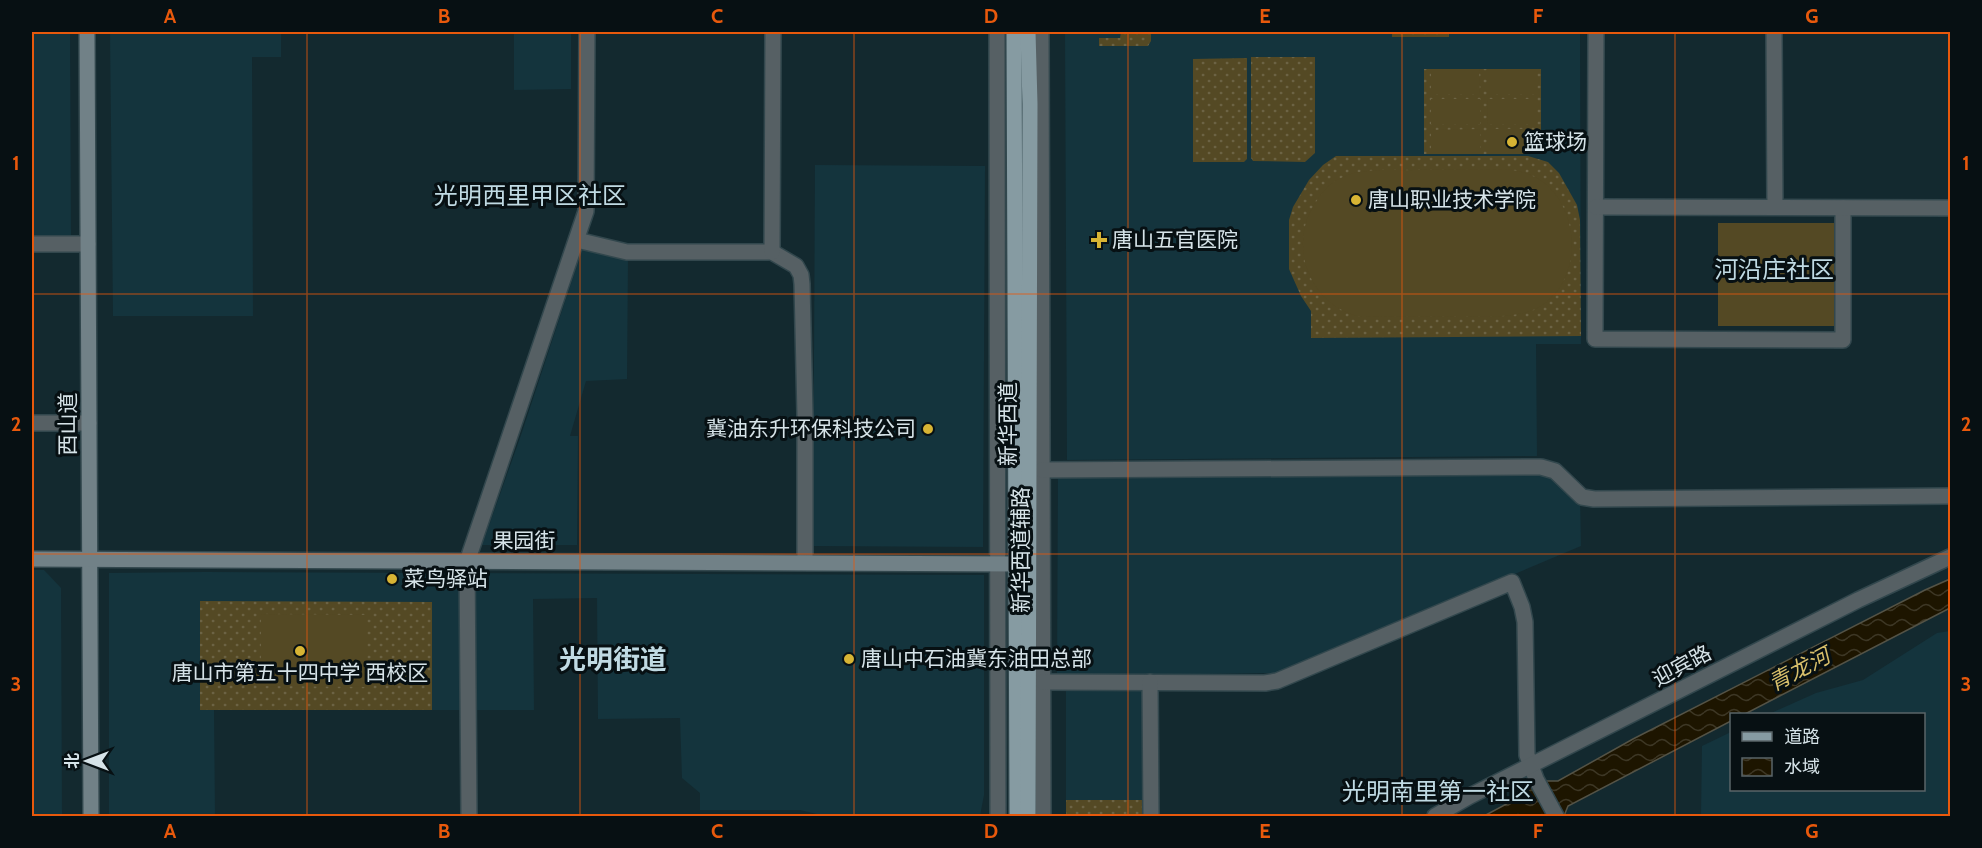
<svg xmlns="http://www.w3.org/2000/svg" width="1982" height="848" font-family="Cabin,'Noto Sans SC',sans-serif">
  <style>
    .built { fill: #14343d }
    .grass { fill: url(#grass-dots) }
    .garden { fill: #544924 }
    .water { fill: url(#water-waves); stroke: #545346; stroke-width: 1.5 }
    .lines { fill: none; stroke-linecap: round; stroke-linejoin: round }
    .street-casing { stroke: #32474d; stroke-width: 18 }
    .secondary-casing { stroke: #32474d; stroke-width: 18 }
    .primary-casing { stroke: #32474d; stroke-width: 18 }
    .street { stroke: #566064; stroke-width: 15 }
    .secondary { stroke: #718187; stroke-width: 15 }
    .primary { stroke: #869ba2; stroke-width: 15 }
    .grid { fill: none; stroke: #e8590c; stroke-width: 1.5; stroke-opacity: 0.55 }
    .poi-dot { fill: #d7b434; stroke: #071013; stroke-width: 2 }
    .labels { text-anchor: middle; stroke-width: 6; stroke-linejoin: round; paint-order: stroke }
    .poi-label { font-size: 21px; fill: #d6e3e8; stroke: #071013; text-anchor: start }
    .street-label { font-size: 21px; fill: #d6e3e8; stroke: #071013 }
    .water-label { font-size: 22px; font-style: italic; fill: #d7be6a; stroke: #071013 }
    .quarter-label { font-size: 24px; fill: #c0dae3; stroke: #071013 }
    .district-label { font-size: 27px; font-weight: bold; fill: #c0dae3; stroke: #071013 }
    .neatline { fill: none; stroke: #e8590c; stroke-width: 2 }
    .grid-label { font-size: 20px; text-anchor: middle; font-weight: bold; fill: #e8590c }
  </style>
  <defs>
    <pattern id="grass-dots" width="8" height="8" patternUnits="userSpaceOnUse" patternTransform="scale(1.5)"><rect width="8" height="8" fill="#544924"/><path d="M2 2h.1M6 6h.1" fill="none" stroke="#6c6344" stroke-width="1.8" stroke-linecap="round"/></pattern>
    <pattern id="water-waves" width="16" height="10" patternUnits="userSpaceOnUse" patternTransform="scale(1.5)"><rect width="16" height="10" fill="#1d1500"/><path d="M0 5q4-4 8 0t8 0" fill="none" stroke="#3d3725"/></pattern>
  </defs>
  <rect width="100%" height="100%" fill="#13292f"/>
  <g class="built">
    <polygon points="32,32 70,32 71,236 32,237"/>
    <polygon points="110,32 281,32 281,57 252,57 253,316 113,316"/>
    <polygon points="514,32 571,32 571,89 514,90"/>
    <polygon points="1065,32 1580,32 1581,344 1536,344 1537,456 1067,460"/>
    <polygon points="815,165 985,166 983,547 813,546"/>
    <polygon points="583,247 628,259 627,379 586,381 570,436 578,436 577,545 482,545 521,435"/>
    <polygon points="1544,474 1580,496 1581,546 1280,673 1057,676 1058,476"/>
    <polygon points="32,570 44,570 61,588 62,816 32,816"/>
    <polygon points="205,572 984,575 984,795 980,816 825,816 800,810 700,810 700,793 682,778 680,718 598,719 597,598 533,599 534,710 214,710 215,816 109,816 109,573"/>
    <polygon points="1950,631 1950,816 1701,816 1702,746 1731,732 1732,790 1924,790 1924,714 1769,714 1816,693 1863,680 1937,633"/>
    <polygon points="1144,688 1144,800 1066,800 1066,689"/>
  </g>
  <g class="grass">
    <polygon points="1121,32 1151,32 1151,41 1148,46 1099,46 1099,38 1120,38"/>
    <rect x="1392" y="32" width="57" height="5"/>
    <polygon points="1251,57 1315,57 1315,153 1305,162 1253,161 1251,158"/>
    <polygon points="1247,58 1247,159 1244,162 1193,162 1193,59"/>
    <rect x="1424" y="69" width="117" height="85"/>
    <polygon points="1336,156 1528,156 1548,162 1559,173 1577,205 1580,220 1581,336 1311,338 1311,311 1301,296 1289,269 1289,220 1293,207 1309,180 1323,165"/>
    <polygon points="200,601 432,602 432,710 200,710"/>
    <rect x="1066" y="800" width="78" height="16"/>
  </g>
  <g class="garden">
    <polygon points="1431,69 1479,69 1480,94 1431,94"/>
    <rect x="1487" y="69" width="49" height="25"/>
    <rect x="1431" y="99" width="49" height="25"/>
    <polygon points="1487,99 1536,99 1536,124 1488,124"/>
    <polygon points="1480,129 1480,154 1431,154 1431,130"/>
    <rect x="1488" y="129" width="48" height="25"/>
    <path d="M1505 169C1521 171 1534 174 1547 185 1583 218 1581 289 1533 310 1510 319 1483 316 1460 316 1428 316 1395 317 1363 317 1309 308 1285 243 1318 199 1323 192 1329 184 1337 180 1360 166 1392 171 1418 170 1447 170 1476 169 1505 169Z"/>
    <rect x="1718" y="223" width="121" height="103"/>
    <polygon points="261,614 367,615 367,687 261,686"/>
  </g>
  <polygon class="water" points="1950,579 1950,608 1745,714 1732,714 1731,721 1568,806 1564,816 1484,816 1516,799 1525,790 1543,781 1558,781 1633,739 1925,590"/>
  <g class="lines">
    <g class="street-casing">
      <g id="street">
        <polyline points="997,32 998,816"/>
        <polyline points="1041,32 1043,816"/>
        <polyline points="1596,32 1595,339 1843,340 1843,208"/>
        <polyline points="1774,32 1775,207"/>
        <polyline points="1596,207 1950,208"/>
        <polyline points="577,240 627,252 772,252 796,266 801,275 802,284 805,415 805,562"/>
        <polyline points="32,244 88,244"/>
        <polyline points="772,252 773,32"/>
        <polyline points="32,423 89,423"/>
        <polyline points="1042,470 1541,467 1555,471 1582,497 1594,499 1950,496"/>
        <polyline points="1043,682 1265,683 1277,681 1512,582 1522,607 1525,622 1527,755 1536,779 1556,816"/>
        <polyline points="1150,682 1151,816"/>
        <polyline points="469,816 467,562 586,211 587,32"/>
        <polyline points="1435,816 1470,796 1858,600 1950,557"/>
      </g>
    </g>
    <g class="secondary-casing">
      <g id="secondary">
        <polyline points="87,32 91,816"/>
        <polyline points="32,559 1016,564"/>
      </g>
    </g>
    <g class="primary-casing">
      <g id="primary">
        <polyline points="1014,32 1017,816"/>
        <polyline points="1028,32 1030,104 1028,816"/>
      </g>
    </g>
    <use href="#street" class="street"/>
    <use href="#secondary" class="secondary"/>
    <use href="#primary" class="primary"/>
  </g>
  <path class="grid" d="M307 32V816M580 32V816M854 32V816M1128 32V816M1402 32V816M1675 32V816M32 294H1950M32 554H1950"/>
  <g class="poi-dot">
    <circle cx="1512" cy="142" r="6"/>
    <circle cx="1356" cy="200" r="6"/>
    <path d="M1096 231h6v6h6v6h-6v6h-6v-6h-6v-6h6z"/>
    <circle cx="928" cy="429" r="6"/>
    <circle cx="392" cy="579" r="6"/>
    <circle cx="300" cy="651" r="6"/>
    <circle cx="849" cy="659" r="6"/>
  </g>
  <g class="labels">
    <g class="poi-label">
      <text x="1524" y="149">篮球场</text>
      <text x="1368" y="207">唐山职业技术学院</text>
      <text x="1112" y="247">唐山五官医院</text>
      <text x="916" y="436" text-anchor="end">冀油东升环保科技公司</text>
      <text x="404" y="586">菜鸟驿站</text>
      <text x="861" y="666">唐山中石油冀东油田总部</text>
      <text x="300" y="680" text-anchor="middle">唐山市第五十四中学 西校区</text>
    </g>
    <g class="street-label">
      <text transform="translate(68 424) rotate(-90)" y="7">西山道</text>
      <text transform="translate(1008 424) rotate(-90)" y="7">新华西道</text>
      <text x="524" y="548">果园街</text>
      <text transform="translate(1021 550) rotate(-90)" y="7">新华西道辅路</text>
      <text transform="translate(1682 666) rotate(-28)" y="7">迎宾路</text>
    </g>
    <g class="water-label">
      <text transform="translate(1799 669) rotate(-28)" y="8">青龙河</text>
    </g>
    <g class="quarter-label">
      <text x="530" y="204">光明西里甲区社区</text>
      <text x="1774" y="278">河沿庄社区</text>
      <text x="1438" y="800">光明南里第一社区</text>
    </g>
    <g class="district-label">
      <text x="613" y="669">光明街道</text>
    </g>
  </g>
  <rect width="1982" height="848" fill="none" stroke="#071013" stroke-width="66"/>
  <rect x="1730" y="713" width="195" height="78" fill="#071013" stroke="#5a6468" stroke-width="1.5"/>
  <rect x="1742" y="732" width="30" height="9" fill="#869ba2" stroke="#5a6468" stroke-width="1.5"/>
  <text x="1784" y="743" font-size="18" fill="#d6e3e8">道路</text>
  <rect x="1742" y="758" width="30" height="18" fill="url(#water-waves)" stroke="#5a6468" stroke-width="1.5"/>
  <text x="1784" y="773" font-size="18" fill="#d6e3e8">水域</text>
  <g transform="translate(87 761) rotate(270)" stroke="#071013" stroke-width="4.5" paint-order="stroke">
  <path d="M0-4.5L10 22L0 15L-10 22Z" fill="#d6e3e8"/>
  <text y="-9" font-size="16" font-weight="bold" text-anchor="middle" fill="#d6e3e8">北</text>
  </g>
  <rect x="33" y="33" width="1916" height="782" class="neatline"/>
  <g class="grid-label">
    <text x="170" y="23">A</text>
    <text x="444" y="23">B</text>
    <text x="717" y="23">C</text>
    <text x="991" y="23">D</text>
    <text x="1265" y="23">E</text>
    <text x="1538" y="23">F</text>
    <text x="1812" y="23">G</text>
    <text x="16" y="170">1</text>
    <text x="1966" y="170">1</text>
    <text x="16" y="431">2</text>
    <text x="1966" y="431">2</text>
    <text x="16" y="691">3</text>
    <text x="1966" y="691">3</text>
    <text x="170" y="838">A</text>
    <text x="444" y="838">B</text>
    <text x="717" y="838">C</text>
    <text x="991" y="838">D</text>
    <text x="1265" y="838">E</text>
    <text x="1538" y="838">F</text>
    <text x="1812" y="838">G</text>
  </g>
</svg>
